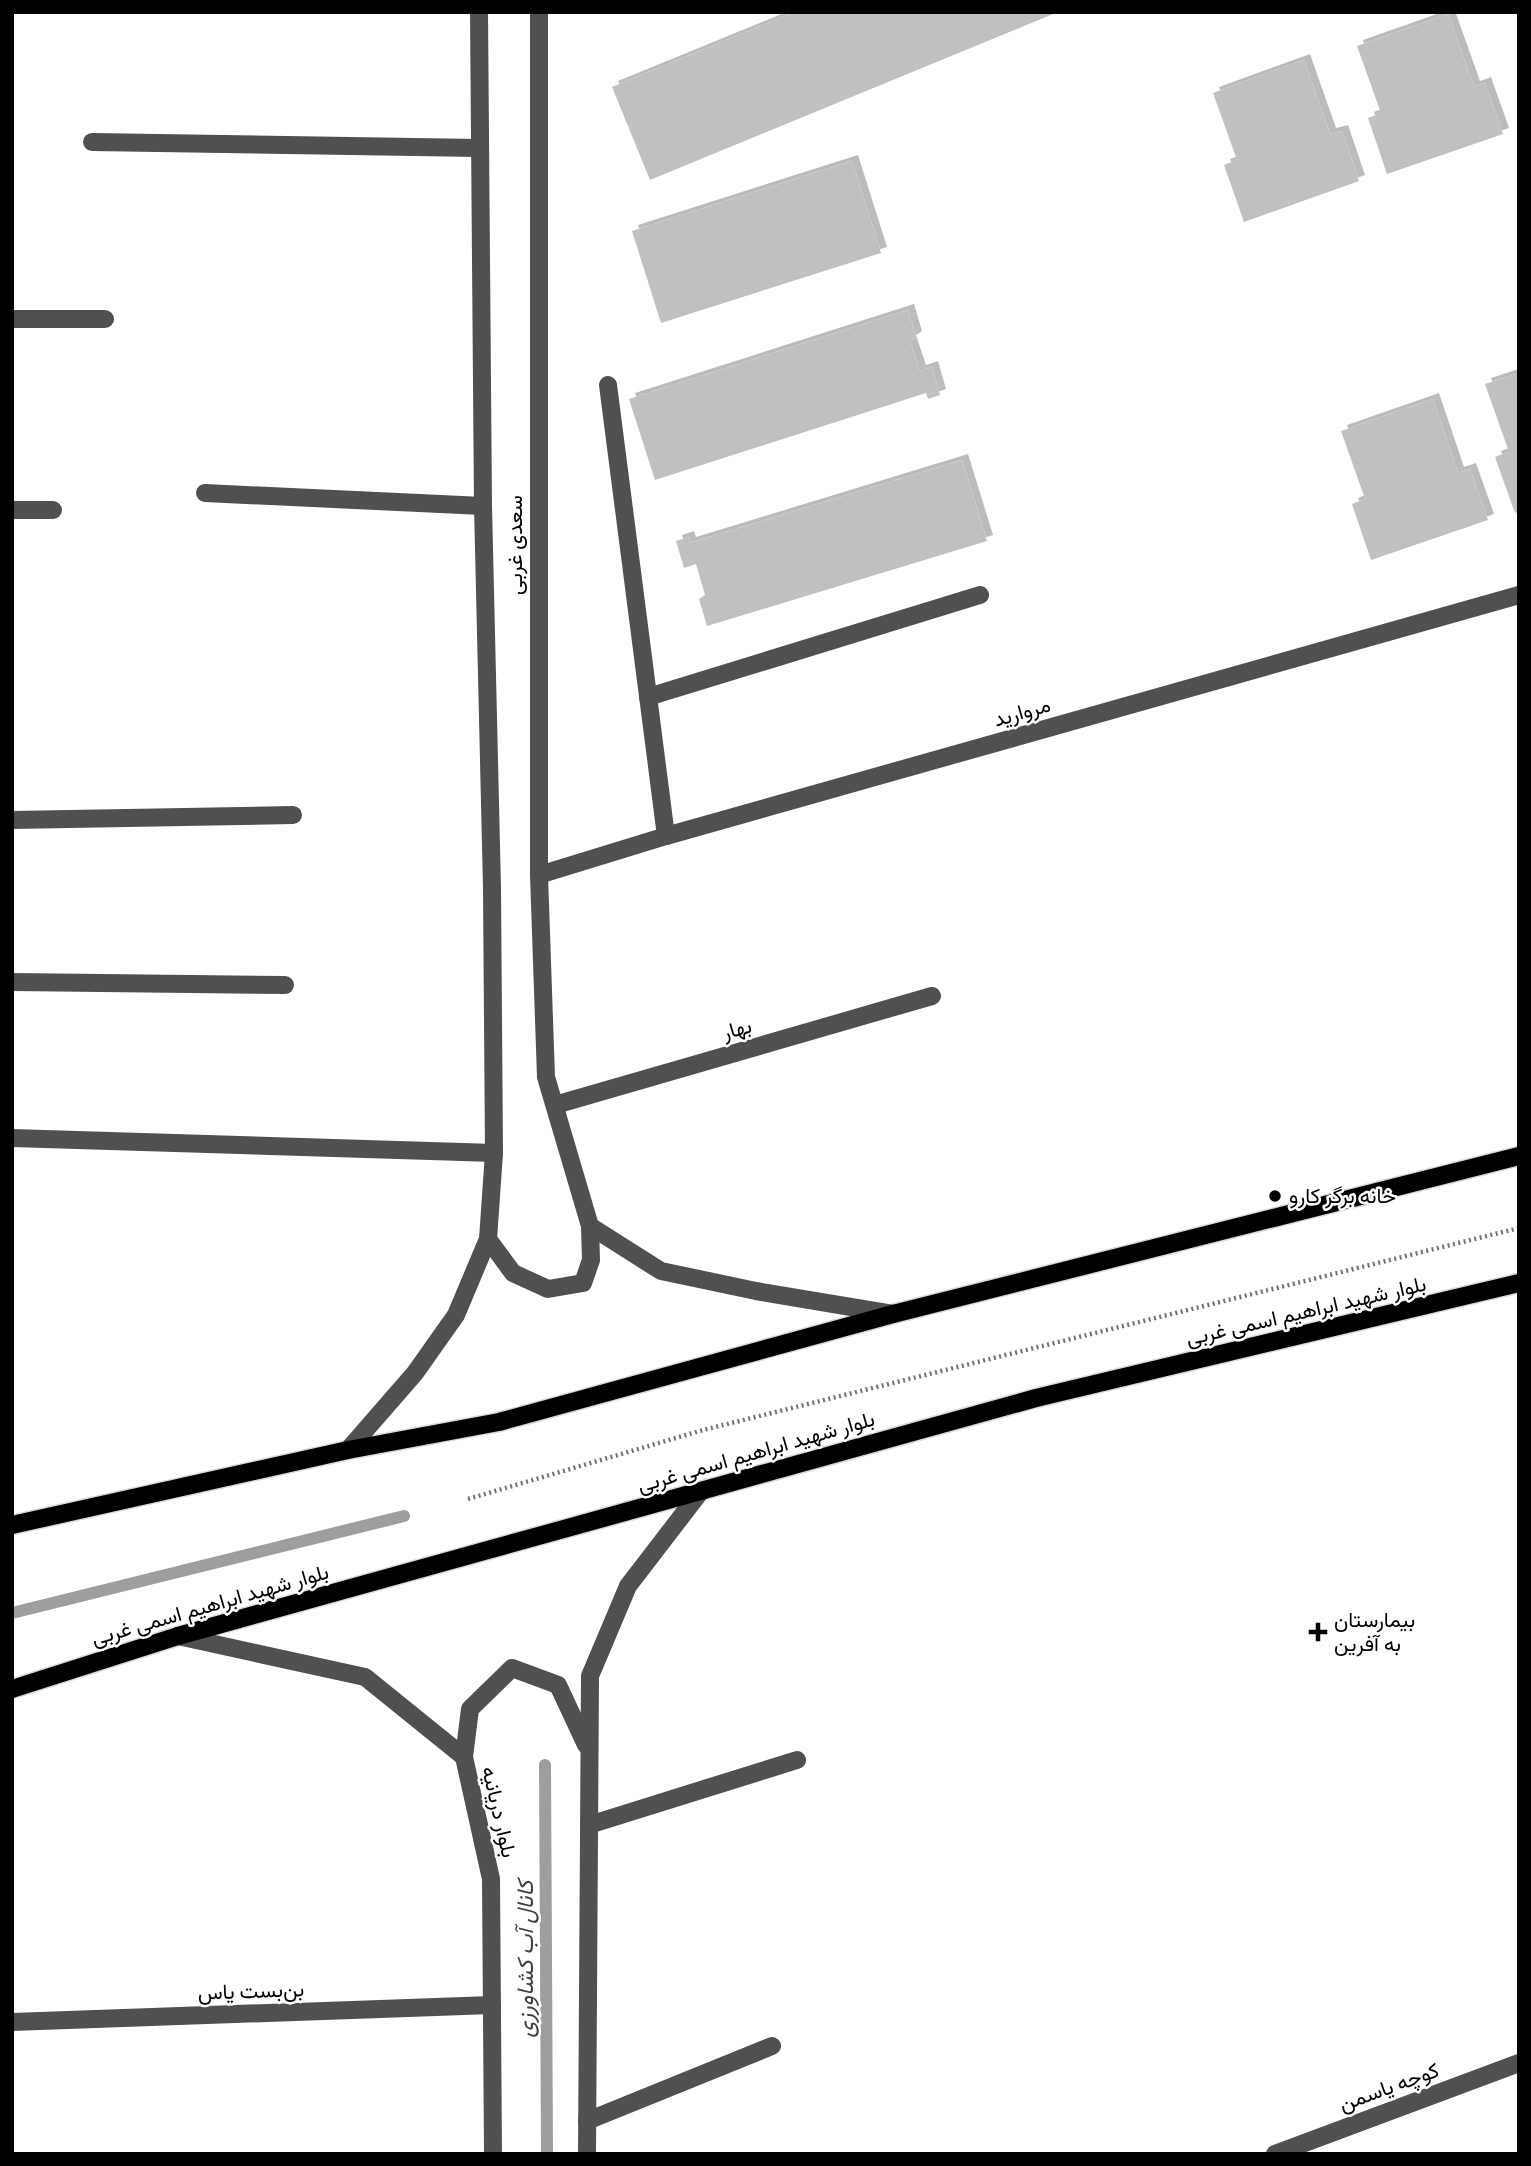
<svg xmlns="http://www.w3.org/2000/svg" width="1531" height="2166" font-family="'IBM Plex Sans',Vazirmatn,sans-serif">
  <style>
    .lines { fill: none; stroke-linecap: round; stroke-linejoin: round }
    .stream { stroke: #9e9e9e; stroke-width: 12 }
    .building { fill: #c0c0c0; filter: url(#shadow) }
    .major-casing { stroke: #dbdbdb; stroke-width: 21 }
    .path { stroke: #727272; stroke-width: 4.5; stroke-dasharray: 2 3.5; stroke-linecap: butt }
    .minor { stroke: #505050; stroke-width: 18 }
    .major { stroke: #000; stroke-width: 18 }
    .poi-dot { fill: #000; stroke: #fff; stroke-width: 2.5 }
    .labels { text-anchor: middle; stroke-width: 5; stroke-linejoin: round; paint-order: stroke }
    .street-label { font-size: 21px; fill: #000; stroke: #fff }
    .poi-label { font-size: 21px; fill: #000; stroke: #fff; text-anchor: start }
    .water-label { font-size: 23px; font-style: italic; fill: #3f3f3f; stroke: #fff }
  </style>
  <defs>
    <filter id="shadow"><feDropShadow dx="6" dy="-6" stdDeviation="0" flood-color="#0004"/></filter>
  </defs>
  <rect width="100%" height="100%" fill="#fff"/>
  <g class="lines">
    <g class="stream">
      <polyline points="12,1613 404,1516"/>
      <polyline points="545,1765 547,2154"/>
    </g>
  </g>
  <g class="building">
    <polygon points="795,12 1058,12 650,180 612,87"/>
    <polygon points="1448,14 1474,87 1485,83 1503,134 1387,174 1368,118 1381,113 1357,46"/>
    <polygon points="1304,60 1330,134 1342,131 1359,181 1244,222 1224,165 1237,160 1213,93"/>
    <polygon points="852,161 881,253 661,323 632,231"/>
    <polygon points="908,310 916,337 910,341 920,371 932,367 940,395 928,399 926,393 655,480 629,399"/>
    <polygon points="1519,373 1519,512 1515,513 1495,457 1509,452 1485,384"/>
    <polygon points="1433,399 1458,473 1470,469 1488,520 1371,560 1352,504 1365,499 1341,431"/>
    <polygon points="962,460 987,541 707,626 699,599 705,595 696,564 684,568 676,541 688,537 690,543"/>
  </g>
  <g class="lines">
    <g class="major-casing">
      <g id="major">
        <polyline points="12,1525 348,1450 499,1422 893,1314 1519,1156"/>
        <polyline points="12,1689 178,1636 1036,1398 1519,1283"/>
      </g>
    </g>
    <polyline class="path" points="468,1499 703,1430 1519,1228"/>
    <g class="minor">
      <polyline points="539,12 539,875 546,1077 590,1226 661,1271 756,1291 893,1314"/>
      <polyline points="92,142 479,148"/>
      <polyline points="12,319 105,319"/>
      <polyline points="608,385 666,836"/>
      <polyline points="205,493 483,506"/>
      <polyline points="12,510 53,510"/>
      <polyline points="648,697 980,595"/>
      <polyline points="12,820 293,815"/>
      <polyline points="539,875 666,836 1519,595"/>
      <polyline points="12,982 285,985"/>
      <polyline points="555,1105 932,996"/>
      <polyline points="12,1138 494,1153"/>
      <polyline points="488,1239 513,1273 548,1289 583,1283 591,1260 590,1226"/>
      <polyline points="348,1450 415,1373 456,1315 488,1239 494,1153 492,888 483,506 479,12"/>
      <polyline points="178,1636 365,1677 464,1757 491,1879 493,2154"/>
      <polyline points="464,1757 470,1709 512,1668 558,1685 586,1745"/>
      <polyline points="589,1825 797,1760"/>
      <polyline points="12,2022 492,2005"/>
      <polyline points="587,2121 772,2046"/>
      <polyline points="587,2154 590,1676 628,1586 701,1491"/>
      <polyline points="1275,2154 1519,2063"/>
    </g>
    <use href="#major" class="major"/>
  </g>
  <g class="poi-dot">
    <circle cx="1275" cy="1196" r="7"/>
    <path d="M1314.5 1621.5h7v7h7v7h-7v7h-7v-7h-7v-7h7z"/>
  </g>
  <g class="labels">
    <g class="street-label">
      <text transform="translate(515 545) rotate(-90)" y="7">سعدی غربی</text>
      <text transform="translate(1022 712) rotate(-16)" y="7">مروارید</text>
      <text transform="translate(737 1029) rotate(-16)" y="7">بهار</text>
      <text transform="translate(1306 1311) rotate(-13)" y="7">بلوار شهید ابراهیم اسمی غربی</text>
      <text transform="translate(756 1452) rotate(-16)" y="7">بلوار شهید ابراهیم اسمی غربی</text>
      <text transform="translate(210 1605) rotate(-16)" y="7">بلوار شهید ابراهیم اسمی غربی</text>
      <text transform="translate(499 1812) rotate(77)" y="7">بلوار دریانیه</text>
      <text transform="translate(251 1991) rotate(-2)" y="7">بن‌بست یاس</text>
      <text transform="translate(1389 2087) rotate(-20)" y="7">کوچه یاسمن</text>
    </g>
    <g class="poi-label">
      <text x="1289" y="1203">خانه برگر کارو</text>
      <text x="1334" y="1627">بیمارستان<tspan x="1334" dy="24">به آفرین</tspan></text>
    </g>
    <g class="water-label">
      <text transform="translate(525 1959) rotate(-90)" y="8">کانال آب کشاورزی</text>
    </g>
  </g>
  <rect width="1531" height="2166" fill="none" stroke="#000000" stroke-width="28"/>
</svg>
